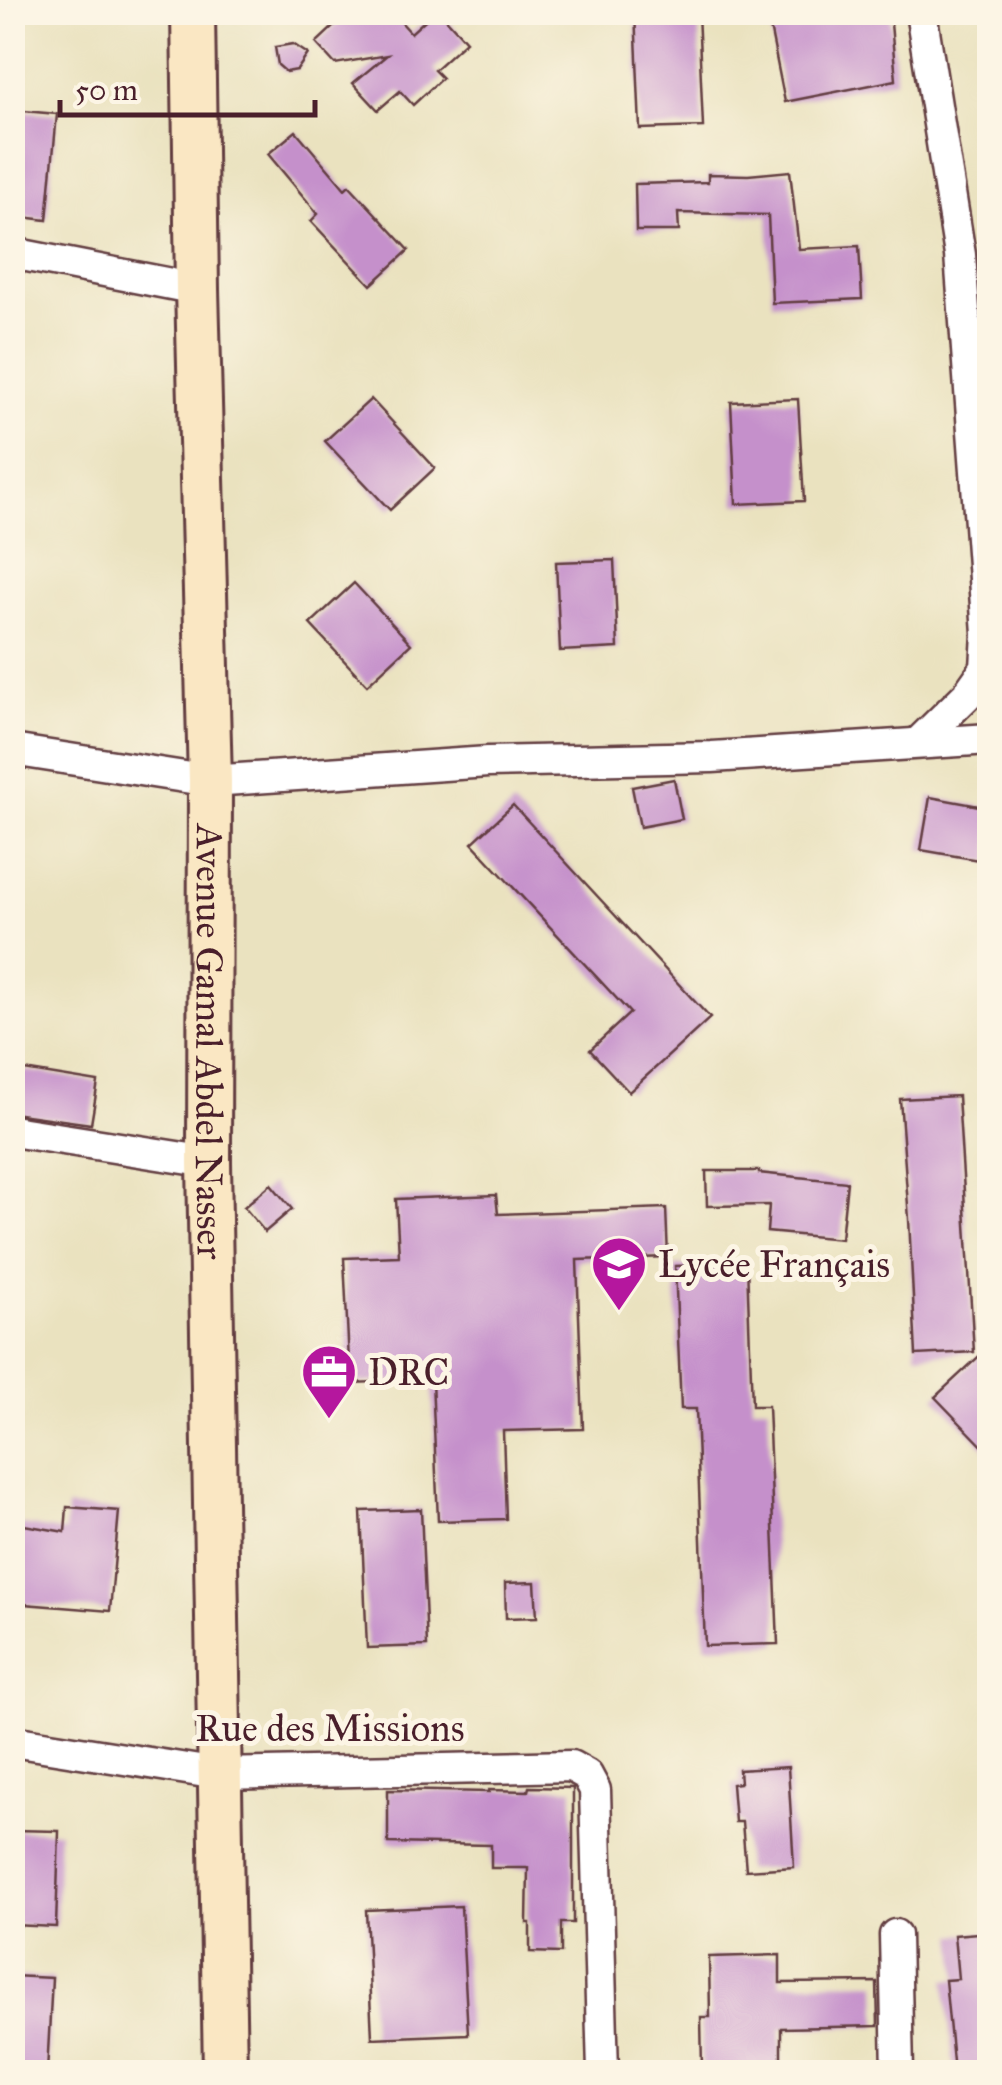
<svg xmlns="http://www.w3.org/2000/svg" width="1002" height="2085" font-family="'IM FELL Great Primer',serif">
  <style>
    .building { fill: #c590cb }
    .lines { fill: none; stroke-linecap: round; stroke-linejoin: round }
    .street-casing { stroke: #623c41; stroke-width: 35 }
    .secondary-casing { stroke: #623c41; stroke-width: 48 }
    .street { stroke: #fff; stroke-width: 30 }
    .secondary { stroke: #fae7c3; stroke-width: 42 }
    .labels { text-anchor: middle; stroke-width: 10; stroke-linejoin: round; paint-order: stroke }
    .street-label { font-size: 38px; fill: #4a1f2b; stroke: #fcf5e5 }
    .poi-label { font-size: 38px; fill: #4a1f2b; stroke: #fcf5e5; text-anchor: start }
  </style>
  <rect width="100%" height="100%" fill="#fcf5e5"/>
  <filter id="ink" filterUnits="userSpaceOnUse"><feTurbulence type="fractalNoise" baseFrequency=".01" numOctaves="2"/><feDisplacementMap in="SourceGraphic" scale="20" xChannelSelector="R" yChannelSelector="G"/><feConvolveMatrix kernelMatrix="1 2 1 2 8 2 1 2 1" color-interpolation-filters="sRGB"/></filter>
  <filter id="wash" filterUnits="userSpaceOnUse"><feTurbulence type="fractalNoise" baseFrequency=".0048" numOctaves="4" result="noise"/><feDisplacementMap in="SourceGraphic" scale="40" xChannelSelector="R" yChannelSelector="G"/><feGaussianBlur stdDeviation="2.25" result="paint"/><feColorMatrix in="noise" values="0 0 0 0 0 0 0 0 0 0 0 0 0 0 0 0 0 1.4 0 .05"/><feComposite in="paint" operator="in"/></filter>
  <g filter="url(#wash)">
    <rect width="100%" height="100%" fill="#eae2bf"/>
    <g id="blocks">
      <g class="building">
        <polygon points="349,12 392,12 411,33 434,12 440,12 466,41 434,70 442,78 413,105 400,91 378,110 353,83 387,55 335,64 316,43"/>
        <polygon points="635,12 698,12 703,127 640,129"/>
        <polygon points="853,12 890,12 896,80 785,102 770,27"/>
        <polygon points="293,44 308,54 297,70 286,72 278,65 275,47"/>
        <polygon points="12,110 57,114 47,220 14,216 22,150 12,150"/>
        <polygon points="296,131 345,189 349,185 409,250 371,285 311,221 318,214 268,154"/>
        <polygon points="790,171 799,249 859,246 862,299 772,303 768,215 678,213 679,231 636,231 635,184 708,182 708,174 748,175"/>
        <polygon points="371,399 435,468 390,510 325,441"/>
        <polygon points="798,399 804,501 736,504 731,402"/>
        <polygon points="614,560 618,648 560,651 556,562"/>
        <polygon points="354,583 411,644 367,685 310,624"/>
        <polygon points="674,779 682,819 640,827 632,787"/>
        <polygon points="930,797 990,808 990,862 921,850"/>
        <polygon points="513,805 710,1018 629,1092 590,1050 630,1013 472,843"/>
        <polygon points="12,1068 98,1082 91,1124 12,1113"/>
        <polygon points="958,1096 974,1352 916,1355 909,1219 900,1099"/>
        <polygon points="706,1171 759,1171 759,1173 847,1182 841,1239 767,1232 769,1205 707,1206"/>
        <polygon points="271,1184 292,1209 265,1232 244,1207"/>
        <polygon points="496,1195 498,1214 666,1208 668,1257 577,1260 583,1429 503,1431 506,1519 438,1521 432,1380 350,1383 344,1258 399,1256 396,1199"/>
        <polygon points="747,1264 752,1406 768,1406 778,1644 705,1646 696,1409 681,1409 675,1266"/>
        <polygon points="990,1346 990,1454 935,1397"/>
        <polygon points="67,1507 119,1511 110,1611 12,1603 12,1523 65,1532"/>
        <polygon points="421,1509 427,1646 367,1648 361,1511"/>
        <polygon points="535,1582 537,1617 506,1618 505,1583"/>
        <polygon points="788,1767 794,1867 746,1870 742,1822 735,1822 732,1784 740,1783 739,1770"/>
        <polygon points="529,1787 573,1788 573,1923 561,1923 561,1953 530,1952 530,1923 527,1923 528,1868 491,1868 491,1845 388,1843 388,1790 489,1792 489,1790 528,1791"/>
        <polygon points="12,1830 59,1831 56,1927 12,1925"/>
        <polygon points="461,1906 468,2034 372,2038 366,1910"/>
        <polygon points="990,1932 990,2072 954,2072 945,1980 958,1979 954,1935"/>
        <polygon points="780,1955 780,1983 877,1982 878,2026 781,2028 781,2069 702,2069 701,2017 710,2017 709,1957"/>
        <polygon points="12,1976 52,1978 47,2072 12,2072"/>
      </g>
    </g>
  </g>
  <g filter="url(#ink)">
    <use href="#blocks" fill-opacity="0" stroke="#623c41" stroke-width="2.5"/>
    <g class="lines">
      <g class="street-casing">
        <g id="street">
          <polyline points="12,253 197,289"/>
          <polyline points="919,742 967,695 986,668 988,633 960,255 921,12"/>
          <polyline points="12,750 210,781 488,762 712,757 990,739"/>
          <polyline points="12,1131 209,1162"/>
          <polyline points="12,1741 218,1774 571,1766 587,1775 595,1790 603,2072"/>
          <polyline points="895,1935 898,2072"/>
        </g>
      </g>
      <g class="secondary-casing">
        <g id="secondary">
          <path id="s1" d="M193 12 197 289 210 781 209 1162 225 2072"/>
        </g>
      </g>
      <use href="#street" class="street"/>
      <use href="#secondary" class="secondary"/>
    </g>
  </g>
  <defs>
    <g id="school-pin" transform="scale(2.875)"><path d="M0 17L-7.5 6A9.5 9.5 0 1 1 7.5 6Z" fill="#b5179e" stroke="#fcf5e5"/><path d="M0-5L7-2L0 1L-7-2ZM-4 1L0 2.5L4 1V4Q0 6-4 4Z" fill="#fff"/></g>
    <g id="office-pin" transform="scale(2.875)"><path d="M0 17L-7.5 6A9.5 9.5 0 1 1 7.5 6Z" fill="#b5179e" stroke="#fcf5e5"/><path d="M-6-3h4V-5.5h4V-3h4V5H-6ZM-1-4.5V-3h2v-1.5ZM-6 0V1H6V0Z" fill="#fff"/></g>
  </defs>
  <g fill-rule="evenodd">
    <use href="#school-pin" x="619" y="1264"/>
    <use href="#office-pin" x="329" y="1372"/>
  </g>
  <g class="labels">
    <g class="street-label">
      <text dy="13" stroke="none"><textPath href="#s1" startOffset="1030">Avenue Gamal Abdel Nasser</textPath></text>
      <text x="330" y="1741">Rue des Missions</text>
    </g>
    <g class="poi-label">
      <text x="658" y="1277">Lycée Français</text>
      <text x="368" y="1385">DRC</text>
    </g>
  </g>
  <rect width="1002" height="2085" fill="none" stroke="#fcf5e5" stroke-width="50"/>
  <path d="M60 100v15h255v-15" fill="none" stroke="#4a1f2b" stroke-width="5"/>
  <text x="75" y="100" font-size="30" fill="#4a1f2b" stroke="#fcf5e5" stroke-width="8" paint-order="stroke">50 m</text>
</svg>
